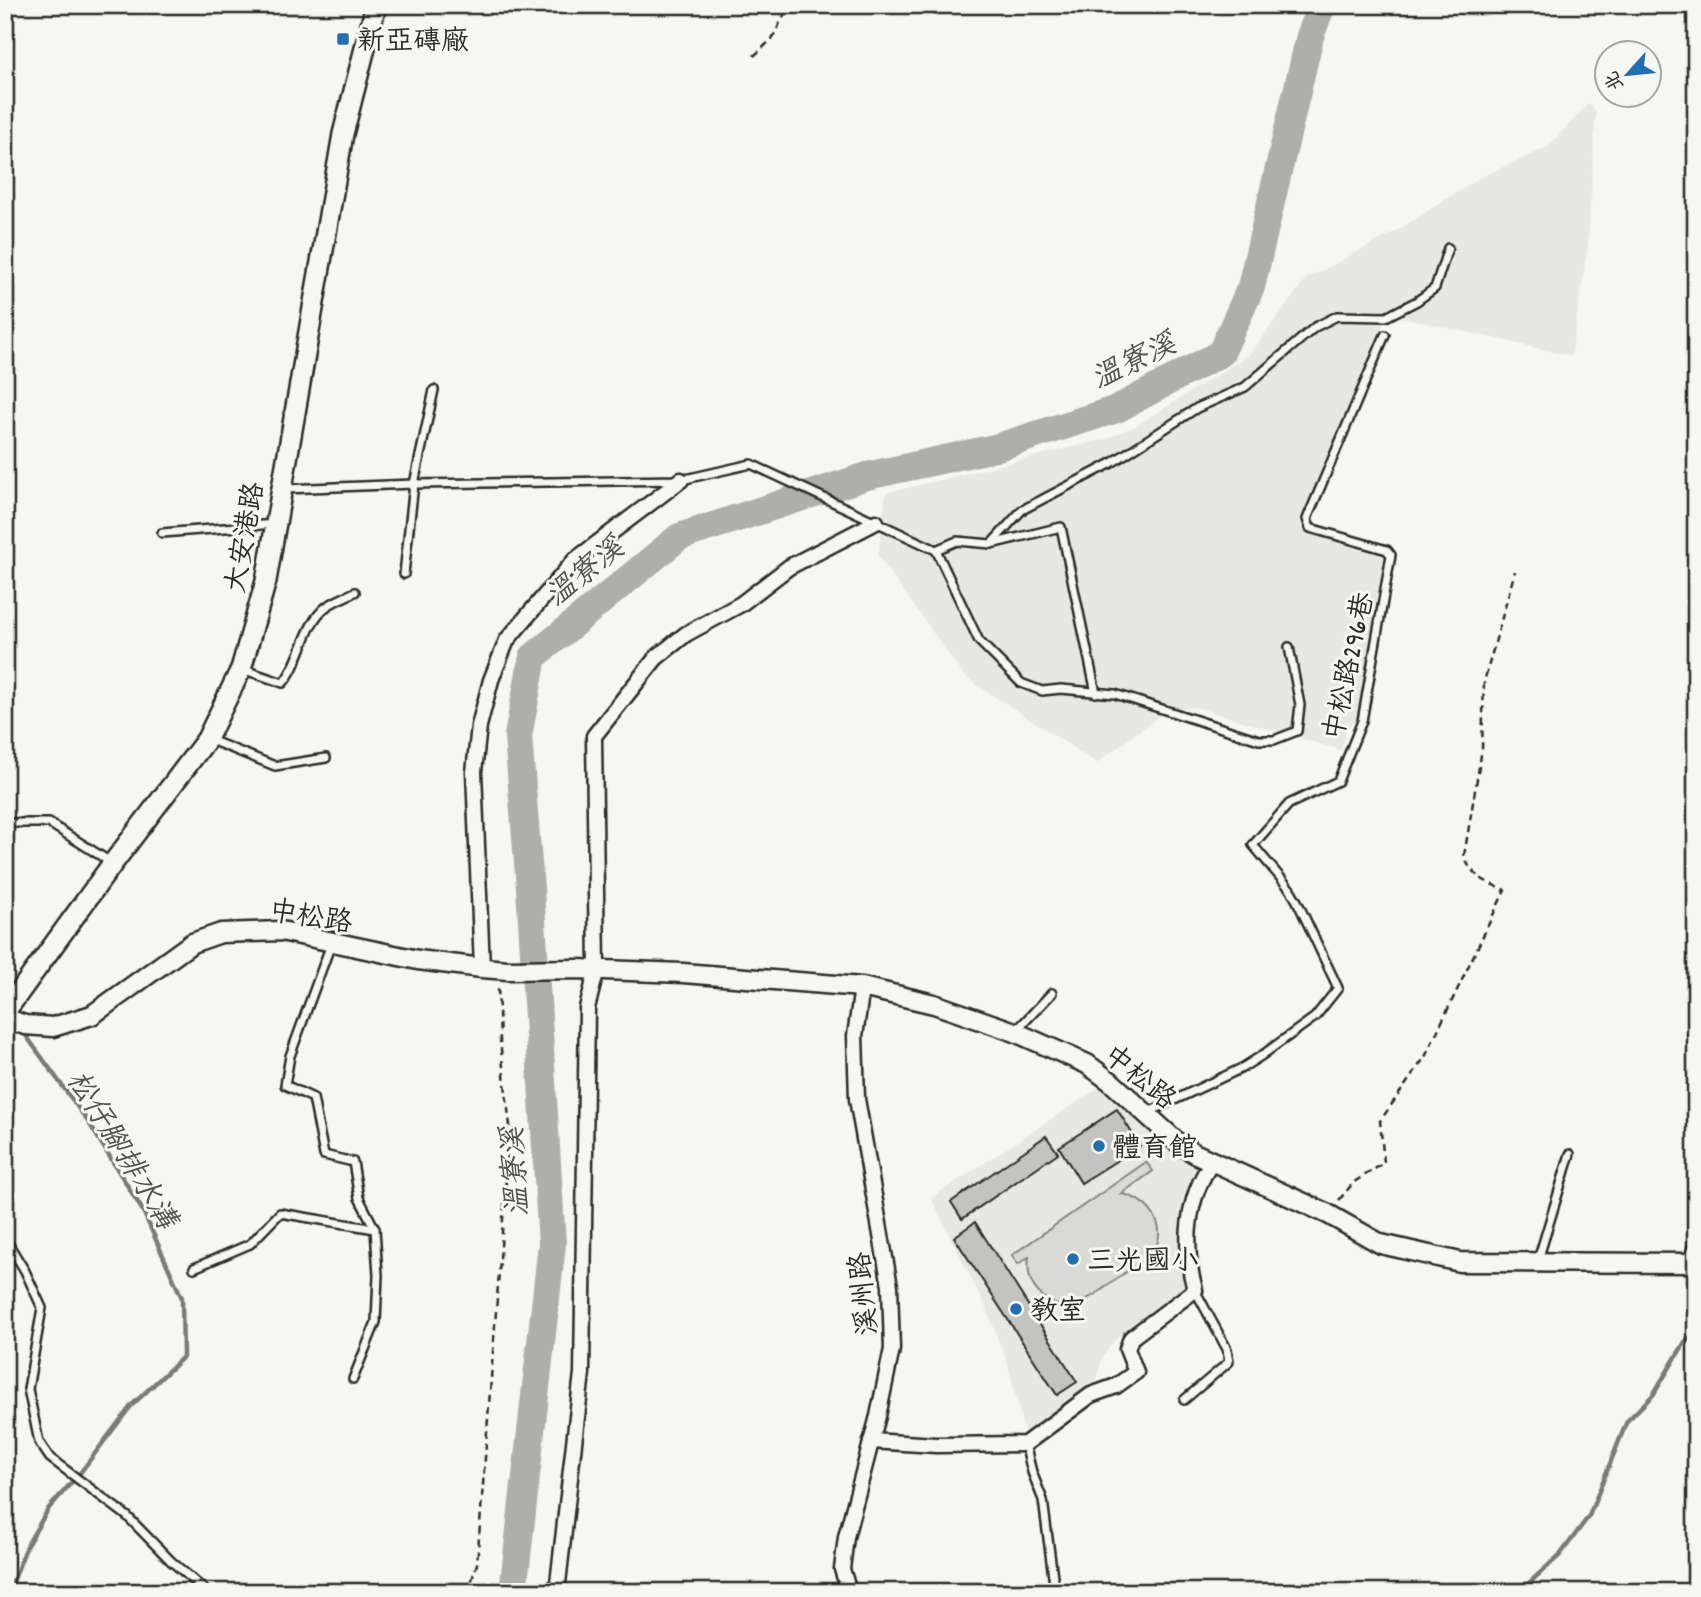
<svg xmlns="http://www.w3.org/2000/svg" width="1701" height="1597" font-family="Dekko,'LXGW WenKai TC',sans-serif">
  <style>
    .built { fill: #e7e7e3 }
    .green { fill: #d9d9d5; stroke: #828280; stroke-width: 2 }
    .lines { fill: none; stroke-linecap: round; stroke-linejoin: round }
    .stream { stroke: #7a7a78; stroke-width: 4.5 }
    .river { stroke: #aeaeab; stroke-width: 28 }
    .building { fill: #c3c3c0; stroke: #2b2b2b; stroke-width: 2 }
    .service-casing { stroke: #2b2b2b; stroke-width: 12 }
    .minor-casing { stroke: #2b2b2b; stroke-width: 19 }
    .tertiary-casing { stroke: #2b2b2b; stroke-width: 23 }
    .secondary-casing { stroke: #2b2b2b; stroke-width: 24 }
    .path { stroke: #2b2b2b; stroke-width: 2.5; stroke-dasharray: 7 5; stroke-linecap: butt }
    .service { stroke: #f6f6f2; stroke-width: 7 }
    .minor { stroke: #f6f6f2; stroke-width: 14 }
    .tertiary { stroke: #f6f6f2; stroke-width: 18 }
    .secondary { stroke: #f6f6f2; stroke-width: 19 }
    .poi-dot { fill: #1f6fb2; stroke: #f6f6f2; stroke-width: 2.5 }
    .labels { text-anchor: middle; stroke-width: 6; stroke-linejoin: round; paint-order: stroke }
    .poi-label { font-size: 28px; fill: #2b2b2b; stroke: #f6f6f2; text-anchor: start }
    .street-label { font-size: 28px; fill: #2b2b2b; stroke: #f6f6f2 }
    .water-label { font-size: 30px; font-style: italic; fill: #525251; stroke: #f6f6f2 }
  </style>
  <rect width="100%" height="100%" fill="#f6f6f2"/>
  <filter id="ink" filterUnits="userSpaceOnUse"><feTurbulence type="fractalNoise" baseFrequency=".0143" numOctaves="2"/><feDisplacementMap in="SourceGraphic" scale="14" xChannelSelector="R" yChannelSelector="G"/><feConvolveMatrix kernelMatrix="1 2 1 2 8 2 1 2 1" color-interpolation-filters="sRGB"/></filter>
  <g filter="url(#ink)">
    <g class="built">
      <polygon points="1589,103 1596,112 1588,244 1571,356 1388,314 1299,522 1388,552 1358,720 1348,726 1341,750 1195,707 1167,710 1097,763 965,677 878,556 886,493 1106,439 1136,426 1249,355 1306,279 1395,232 1479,178 1548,147"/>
      <polygon points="1111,1080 1214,1165 1199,1186 1187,1284 1112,1342 1101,1361 1095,1391 1027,1443 1008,1365 988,1312 931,1198"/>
    </g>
    <path class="green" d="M1146 1162 1153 1171 1121 1194C1146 1197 1172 1227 1152 1252 1145 1262 1131 1268 1122 1275 1098 1292 1064 1324 1038 1292 1029 1282 1027 1270 1029 1257L1018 1264 1012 1255Z"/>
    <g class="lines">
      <g class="stream">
        <polyline points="9,1592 27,1545 49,1508 80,1473 131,1406 183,1357 182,1298 143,1211 89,1123 22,1030"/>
        <polyline points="1519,1592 1560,1555 1589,1516 1627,1421 1653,1395 1685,1342 1696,1332"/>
      </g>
      <polyline class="river" points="513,1592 552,1244 530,888 518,736 533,657 679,537 867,476 995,448 1117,409 1221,353 1251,287 1310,36 1322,5"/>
    </g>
    <g class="building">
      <polygon points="1117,1109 1140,1146 1081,1183 1059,1147"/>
      <polygon points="1046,1136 1058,1153 962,1219 951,1202"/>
      <polygon points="975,1222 1077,1382 1057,1395 954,1237"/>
    </g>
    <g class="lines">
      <g class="service-casing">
        <g id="service">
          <polyline points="284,489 414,484 681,480 751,464 936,550 979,641 1021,683 1042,691 1061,689 1115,694 1259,740 1274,740 1297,731 1300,705 1289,647"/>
          <polyline points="162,533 275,524"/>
          <polyline points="991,544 1022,510 1110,464 1197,408 1245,387 1315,327 1337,316 1386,317 1417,301 1435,288 1448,248"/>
          <polyline points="936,550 957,541 991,544 1061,527 1096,693"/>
          <polyline points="404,574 414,484 434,390"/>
          <path d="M242 669 283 683C301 663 304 624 326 607 334 601 345 597 355 592"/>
          <polyline points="208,739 275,766 326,758"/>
          <polyline points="5,823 49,823 112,863"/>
          <polyline points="331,944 290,1056 285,1085 313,1098 324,1155 353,1162 359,1198 375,1229 378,1275 376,1322 353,1379"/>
          <polyline points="1015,1032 1052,993"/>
          <polyline points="1147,1113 1242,1068 1261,1056 1315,1017 1338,988 1297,901 1290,889 1253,845 1289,804 1338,781 1362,721 1391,555 1387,550 1310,528 1307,519 1385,335"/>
          <polyline points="5,1238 25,1271 42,1308 28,1389 39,1442 50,1458 127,1516 171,1561 207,1592"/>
          <polyline points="1538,1260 1570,1154"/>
          <polyline points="1688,1262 1696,1232"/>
          <polyline points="194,1268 250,1244 280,1213 375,1229"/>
          <polyline points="1184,1400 1229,1362 1227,1349 1195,1290"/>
          <polyline points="1025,1444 1032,1472 1043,1500 1055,1592"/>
        </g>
      </g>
      <g class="minor-casing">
        <g id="minor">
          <polyline points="482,968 474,772 479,726 491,680 507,640 575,560 681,480"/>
          <path d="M871 1441 936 1445 1025 1444 1091 1395 1116 1386 1136 1372 1127 1349 1131 1338 1195 1290C1183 1247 1186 1199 1212 1162"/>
          <polyline points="557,1592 582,1373 587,1008 597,969 594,736 656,658 686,634 741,604 789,567 876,522"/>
          <polyline points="849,1592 842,1569 846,1537 878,1416 892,1349 890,1286 857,1099 855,1036 862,987"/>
        </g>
      </g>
      <g class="tertiary-casing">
        <polyline id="tertiary" points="5,1018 25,1025 53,1027 92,1015 192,943 221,933 281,931 418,960 482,968 508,970 577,969 683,973 862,987 934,1004 1015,1032 1087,1064 1110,1081 1176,1141 1194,1153 1328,1214 1381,1244 1460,1262 1696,1263"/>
      </g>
      <g class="secondary-casing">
        <polyline id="secondary" points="5,1012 113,863 207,739 241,669 266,581 343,134 376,5"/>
      </g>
      <g class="path">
        <polyline points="754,56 772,39 789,5"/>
        <path d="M1339 1200 1354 1182 1384 1163 1380 1121 1425 1057 1505 890C1486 882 1472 877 1464 856L1482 749 1484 682 1515 571"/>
        <polyline points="468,1592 477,1564 510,1126 500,1041 498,986"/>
      </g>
      <use href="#service" class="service"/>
      <use href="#minor" class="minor"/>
      <use href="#tertiary" class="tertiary"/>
      <use href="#secondary" class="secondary"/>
    </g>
  </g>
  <g class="poi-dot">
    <rect x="336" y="32" width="14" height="14" rx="3.5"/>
    <circle cx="1099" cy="1146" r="7"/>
    <circle cx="1073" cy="1259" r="7"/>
    <circle cx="1016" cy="1309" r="7"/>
  </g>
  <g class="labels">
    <g class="poi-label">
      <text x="357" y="49">新亞磚廠</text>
      <text x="1113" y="1156">體育館</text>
      <text x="1087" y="1269">三光國小</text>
      <text x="1030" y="1319">教室</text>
    </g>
    <g class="street-label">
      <text transform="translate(243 537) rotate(-80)" y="10">大安港路</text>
      <text transform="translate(1347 666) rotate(-78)" y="10">中松路296巷</text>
      <text transform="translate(311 915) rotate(9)" y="10">中松路</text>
      <text transform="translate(1141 1076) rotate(39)" y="10">中松路</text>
      <text transform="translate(862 1294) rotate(-96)" y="10">溪州路</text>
    </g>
    <g class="water-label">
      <text transform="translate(1133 360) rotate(-26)" y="10">溫寮溪</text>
      <text transform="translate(584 571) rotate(-39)" y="10">溫寮溪</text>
      <text transform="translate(123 1149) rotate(58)" y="10">松仔腳排水溝</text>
      <text transform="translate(514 1172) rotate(-94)" y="10">溫寮溪</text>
    </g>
  </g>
  <rect width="1701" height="1597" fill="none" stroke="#f6f6f2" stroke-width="28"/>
  <rect x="14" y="14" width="1673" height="1569" fill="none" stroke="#2b2b2b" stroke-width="2.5" filter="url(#ink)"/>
  <g transform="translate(1628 74) rotate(243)"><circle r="33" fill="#f6f6f2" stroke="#a5a5a2" stroke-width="2"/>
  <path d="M0-5L12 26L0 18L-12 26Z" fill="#1f6fb2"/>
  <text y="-10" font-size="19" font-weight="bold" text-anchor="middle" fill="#2b2b2b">北</text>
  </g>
</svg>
